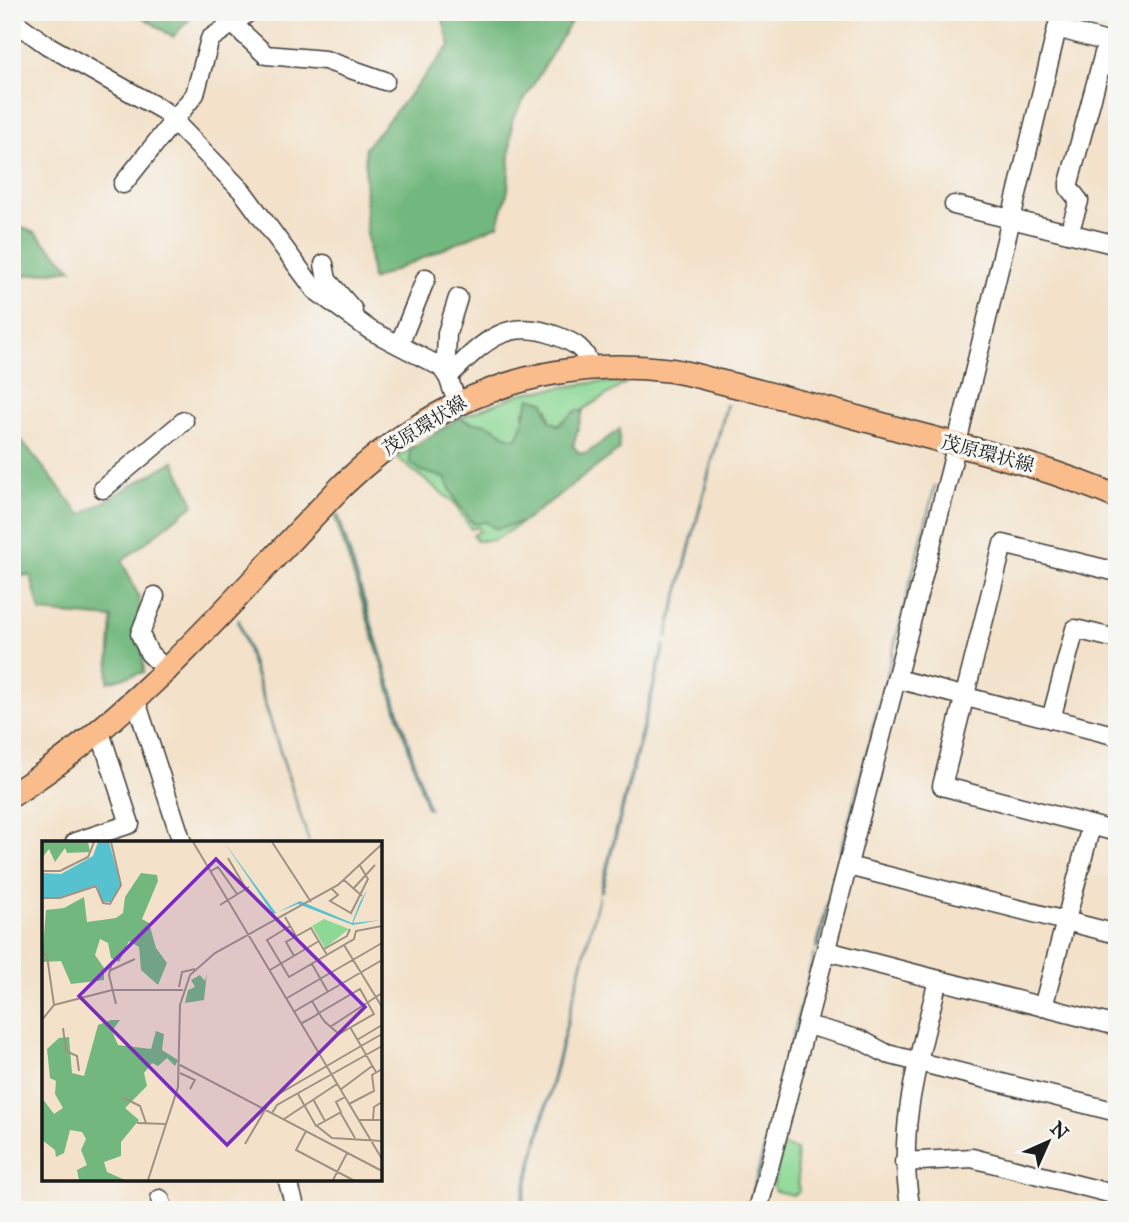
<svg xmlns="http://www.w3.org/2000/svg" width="1129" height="1222" font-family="'IM FELL Great Primer','Noto Serif JP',serif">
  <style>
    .green { fill: #8dd895; stroke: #547a58; stroke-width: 2 }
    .forest { fill: #72b87e; stroke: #476a4d; stroke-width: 2 }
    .water { fill: #56c2cf; stroke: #396f76; stroke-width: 2 }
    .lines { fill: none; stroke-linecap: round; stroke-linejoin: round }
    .minor-casing { stroke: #3c3a36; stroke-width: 21 }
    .major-casing { stroke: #3c3a36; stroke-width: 26 }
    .minor { stroke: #fff; stroke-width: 18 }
    .major { stroke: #fabc8b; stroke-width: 23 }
    .labels { text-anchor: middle; stroke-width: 7; stroke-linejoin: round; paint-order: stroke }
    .street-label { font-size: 19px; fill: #1c1c1c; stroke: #f6f6f2 }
    .inset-road { fill: none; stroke: #9d9284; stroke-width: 2 }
    .view { fill: #7b2cbf; fill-opacity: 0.15; stroke: #7b2cbf; stroke-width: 3.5 }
    .inset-edge { fill: none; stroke: #1c1c1c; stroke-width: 3.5 }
  </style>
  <rect width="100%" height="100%" fill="#f6f6f2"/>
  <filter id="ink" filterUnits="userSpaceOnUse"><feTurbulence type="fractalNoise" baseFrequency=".0143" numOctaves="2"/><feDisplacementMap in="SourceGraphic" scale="14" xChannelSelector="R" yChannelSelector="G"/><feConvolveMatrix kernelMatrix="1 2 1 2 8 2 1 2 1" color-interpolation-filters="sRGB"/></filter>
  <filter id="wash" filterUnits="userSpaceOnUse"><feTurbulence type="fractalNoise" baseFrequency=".00686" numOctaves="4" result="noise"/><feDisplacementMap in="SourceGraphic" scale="28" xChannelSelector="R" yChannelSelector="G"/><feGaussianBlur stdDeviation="1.57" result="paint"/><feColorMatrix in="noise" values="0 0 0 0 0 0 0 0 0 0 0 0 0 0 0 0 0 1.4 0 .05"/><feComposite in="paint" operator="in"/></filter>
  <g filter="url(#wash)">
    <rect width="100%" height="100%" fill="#f3e1c9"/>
    <g class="green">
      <polygon points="598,382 626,383 558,425 550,421 548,408 524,410 524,426 518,438 510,439 501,432 459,418 523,393"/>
      <polygon points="414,445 410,449 445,478 470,521 486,522 493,527 523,522 495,540 477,541 473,535 480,531 478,527 471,529 453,502 397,458"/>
      <polygon points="337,515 427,808 335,517"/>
      <polygon points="783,1146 796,1150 799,1191 793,1195 775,1191 773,1187"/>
    </g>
    <g class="forest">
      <polygon points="135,12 196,12 173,37"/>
      <polygon points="441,12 577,12 512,120 508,190 498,225 372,280 366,225 365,148 450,46"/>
      <polygon points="12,223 35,233 72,269 12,277"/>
      <path d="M530 398 544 402 550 421 558 425 576 411H583L573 446 579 453H587L620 429 619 450 523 522 496 529 486 522 474 524 457 503 445 478 422 471 410 463V449L459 418C470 425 475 422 486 424 499 427 505 440 517 438 525 425 524 412 530 398Z"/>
      <polygon points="12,428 81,515 174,461 194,504 122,561 139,597 144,672 108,682 112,618 40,612 31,576 12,575"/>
    </g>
    <g class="water">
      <polygon points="726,405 727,405 667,637 666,637"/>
      <polygon points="935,485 883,693 882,693"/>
      <polygon points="338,514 429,809 427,808"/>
      <polygon points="239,620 309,842 238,621"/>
      <polygon points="665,645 602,891 600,892 663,646"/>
      <polygon points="880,699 818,948 816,948"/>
      <polygon points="599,896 521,1210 519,1210 589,935"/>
      <polygon points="814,953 750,1210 748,1210"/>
    </g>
  </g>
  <g filter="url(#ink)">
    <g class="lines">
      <g class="minor-casing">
        <g id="minor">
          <polyline points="12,20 47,45 164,111 242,191 315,290 370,330 441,367 448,377 457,402"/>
          <polyline points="231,22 266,55 325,60 385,81"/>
          <polyline points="1057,28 1107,42 1069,183 1069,188 1079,201 1069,233"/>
          <polyline points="123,184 195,94 210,39 249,12"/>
          <polyline points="954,205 1117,245"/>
          <polyline points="324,264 327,280 353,310"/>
          <polyline points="399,345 426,278"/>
          <polyline points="441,367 446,357 447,333 458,298"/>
          <path d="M448 377C482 343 506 316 557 336 575 343 585 348 591 368"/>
          <polyline points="103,489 184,421"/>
          <polyline points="1117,572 1003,544 942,786 1117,832"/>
          <polyline points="155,596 140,634 149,653 168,672"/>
          <polyline points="897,679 1117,736"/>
          <polyline points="136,701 182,842"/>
          <polyline points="1051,719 1075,629 1117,639"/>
          <polyline points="75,842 130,824 100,732"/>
          <polyline points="848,866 1117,934"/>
          <polyline points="827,951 1117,1026"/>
          <polyline points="1043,1007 1091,826"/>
          <polyline points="807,1025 861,1040 887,1054 1117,1112"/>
          <polyline points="904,1162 972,1158 1117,1195"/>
          <polyline points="287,1178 296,1210"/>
          <polyline points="160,1199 164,1210"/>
          <polyline points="758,1210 950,472 1061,12"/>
          <path d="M911 1210C895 1130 919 1058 938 980"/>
        </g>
      </g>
      <g class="major-casing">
        <path id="major" d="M12 795C142 712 238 593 344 484 433 399 544 355 668 370 687 372 706 379 725 383 778 396 831 410 884 425 962 447 1042 464 1117 497"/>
      </g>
      <use href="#minor" class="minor"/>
      <use href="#major" class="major"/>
    </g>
  </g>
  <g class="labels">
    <g class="street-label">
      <text transform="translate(424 425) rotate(-32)" y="7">茂原環状線</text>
      <text transform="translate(988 453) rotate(15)" y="7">茂原環状線</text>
    </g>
  </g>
  <g transform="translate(42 841)">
    <rect width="340" height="340" fill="#f3e1c9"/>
    <path d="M282 78 307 88 283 107 270 85Z" fill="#8dd895"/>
    <path d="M0 1H46L48 11 25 12 23 7 13 21 7 8 0 17ZM99 32 115 34 116 40 100 78 107 82 114 107 125 122 116 144 99 129 97 106 87 100 77 121 69 117 66 102 58 98 53 114 62 127V139L29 143 19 120 0 121 4 69 22 67 42 56 45 81 74 77 81 72 83 56ZM165 132 162 159 143 162 146 149 153 146 149 139 158 134 163 140ZM69 179H78L70 190 76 204 109 208 114 190 122 193 120 209 136 219 133 225 125 217 116 225 110 222 102 232 105 245 83 267 97 279 79 301V315L62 321 65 331 83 339H37L35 329 45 324 39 309 44 298 40 291 28 289 22 312 14 316 13 309 0 299V257L12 273 21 267 13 253 14 240 8 237 5 208 17 197 27 196 30 232 42 235 56 184Z" fill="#72b87e"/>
    <path d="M56 1H67L79 44 69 61H60L55 44 15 57 0 56V32L19 33 51 15ZM182 1 234 72 258 60 310 82 318 61 325 49 311 82 339 79 311 84 256 63 231 73Z" fill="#56c2cf"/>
    <path class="inset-road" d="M151 1 340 318M230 1 269 61M186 17 204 48M0 30H18L46 16 52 1M169 30 176 26 195 53M302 39 320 55M290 48 296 54 288 60 309 72 326 38 317 23M311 48 333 24M0 57H18L54 45 61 62 68 63 79 44 69 1M178 64 207 46M243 76 254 95M248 85 225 99 247 136 312 98 314 90 340 85M302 104 340 166M282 108 305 95 308 88M0 111 5 115 12 164M252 115 244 101 269 87 285 114M70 120 67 134 74 163M270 123 286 151M228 129 277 100M67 130 93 118M137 146 140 131 153 128M245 157 340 102M253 170 340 119M0 179 12 164 70 149H141M260 182 273 175 277 172 318 148 332 173 297 193 283 181 280 177 277 172 270 160M288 186 340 152M308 186 319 205 340 193M21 187 24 210 35 215 37 230M315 199 340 184M138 224 340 330M138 232 153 239 148 248M298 249 330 225M256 253 274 285 299 271 294 261 303 256M80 256 98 265 104 282M271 258 283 280M307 263 332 250 330 234 340 228M298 271 313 297M230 272 235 264 340 205M242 278 295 243M331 278 332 266 340 261M317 279H340M95 282 124 283M275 285 290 297 340 300M264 290 254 309 311 339M203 303 230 257 319 205 334 231M106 339 136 246 138 164 148 134 173 112 296 44 340 3M291 339 305 312"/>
    <path class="view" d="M174 18 323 166 185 304 37 155Z"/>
    <rect width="340" height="340" class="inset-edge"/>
  </g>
  <rect width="1129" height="1222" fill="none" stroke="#f6f6f2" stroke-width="42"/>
  <g transform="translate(1048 1142) rotate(45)" stroke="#f6f6f2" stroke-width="5" paint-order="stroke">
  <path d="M0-5L12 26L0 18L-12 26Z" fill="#1c1c1c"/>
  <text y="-10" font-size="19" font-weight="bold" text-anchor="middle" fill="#1c1c1c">N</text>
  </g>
</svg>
